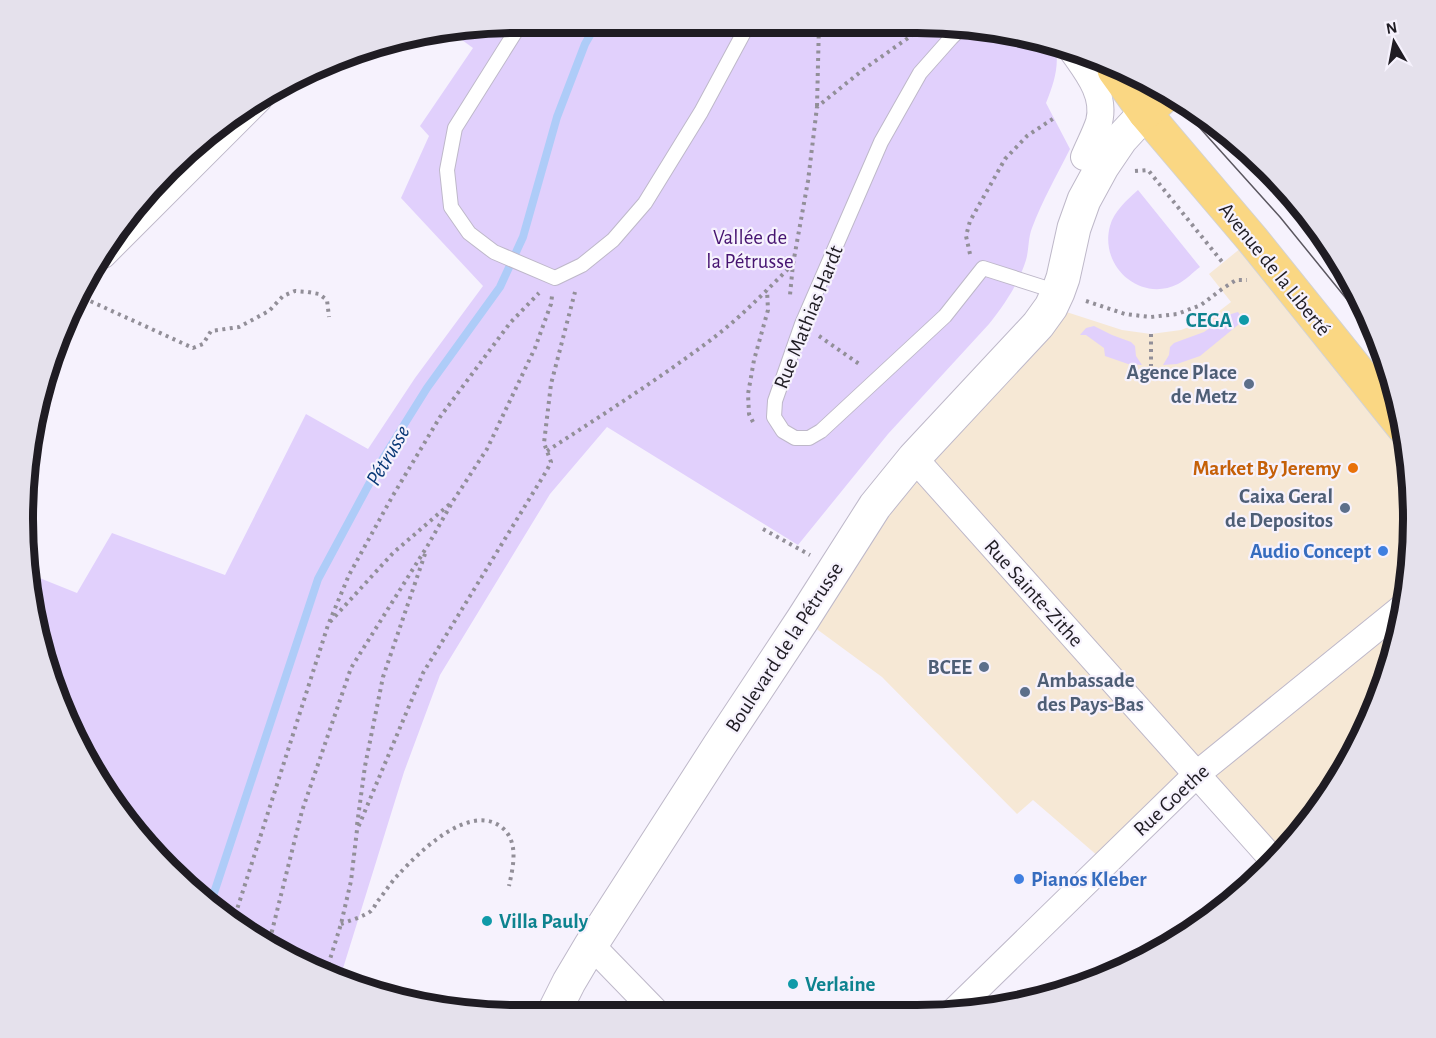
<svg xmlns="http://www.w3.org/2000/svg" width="1436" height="1038" font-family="'Alegreya Sans',sans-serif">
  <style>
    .commercial { fill: #f6e8d5 }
    .green { fill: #e1d0fc }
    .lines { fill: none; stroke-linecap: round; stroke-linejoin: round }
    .stream { stroke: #aeccf8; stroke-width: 8 }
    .lane-casing { stroke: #beb8c9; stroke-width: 16 }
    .street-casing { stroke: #beb8c9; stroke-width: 28 }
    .secondary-casing { stroke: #beb8c9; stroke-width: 35 }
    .primary-casing { stroke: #d2d2d3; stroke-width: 35 }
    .path { stroke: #928f98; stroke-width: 4; stroke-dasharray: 3 4.5; stroke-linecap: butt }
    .lane { stroke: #fff; stroke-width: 14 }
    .street { stroke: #fff; stroke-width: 26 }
    .secondary { stroke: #fff; stroke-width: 33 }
    .primary { stroke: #fad783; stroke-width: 33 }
    .tram { stroke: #5b5760; stroke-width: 1.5 }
    .culture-dot { fill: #0f9aa8; stroke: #f6f2fd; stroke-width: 2 }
    .service-dot { fill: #5c6f8a; stroke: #f6f2fd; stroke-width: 2 }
    .food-dot { fill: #e8710a; stroke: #f6f2fd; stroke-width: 2 }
    .shop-dot { fill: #3f7fe0; stroke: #f6f2fd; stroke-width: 2 }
    .labels { text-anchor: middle; stroke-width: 4.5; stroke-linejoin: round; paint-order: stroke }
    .park-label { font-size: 21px; fill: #461471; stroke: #f6f2fd }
    .street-label { font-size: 21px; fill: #1f1c23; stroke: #f6f2fd }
    .culture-label { font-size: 21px; font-weight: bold; fill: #0d838f; stroke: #f6f2fd; text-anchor: start }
    .service-label { font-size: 21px; font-weight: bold; fill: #4e5e75; stroke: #f6f2fd; text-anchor: end }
    .food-label { font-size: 21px; font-weight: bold; fill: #c56008; stroke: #f6f2fd; text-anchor: end }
    .shop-label { font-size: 21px; font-weight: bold; fill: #366cbe; stroke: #f6f2fd; text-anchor: end }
    .water-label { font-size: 22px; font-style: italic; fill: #093876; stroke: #f6f2fd }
    .rim { fill: none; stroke: #1f1c23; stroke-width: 8 }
  </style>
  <rect width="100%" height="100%" fill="#f6f2fd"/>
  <polygon class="commercial" points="1252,239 1403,427 1412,486 1409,583 1387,678 1347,767 1291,846 1274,861 1197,775 1106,863 1033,800 1017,814 882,677 803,619 1051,307 1122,330 1151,334 1181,330 1209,319 1231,302 1209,274"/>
  <g class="green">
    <path d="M519 23H917L1045 39 1055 44C1060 65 1054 83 1046 103L1070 149C1057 175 1042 201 1032 228 1028 238 1029 250 1026 260 1019 283 1004 305 989 324L888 434 798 545 607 427 550 494 440 675 404 772 340 978 271 949 192 893 125 822 60 709 27 583V573L77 593 112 533 225 575 306 414 368 449 415 378 483 286 401 198 429 136 420 126 473 48 451 32Z"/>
    <path d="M1138 190 1200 267C1193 272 1186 280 1178 284 1140 303 1099 266 1110 226 1114 211 1127 200 1138 190Z"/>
    <polygon points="1238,312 1244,320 1200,356 1177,364 1163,365 1169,355 1170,347 1174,343 1204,332 1231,314"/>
    <polygon points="1094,326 1112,335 1131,342 1135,346 1136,356 1142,365 1128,364 1105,356 1104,348 1086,335 1080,335 1086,328"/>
  </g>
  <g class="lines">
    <polyline class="stream" points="210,905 318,579 382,460 427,388 500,287 523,237 557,117 585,44 597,23"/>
    <g class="lane-casing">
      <g id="lane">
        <polyline points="521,23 455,128 447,170 451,207 469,233 494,252 555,278 582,265 613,240 645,203 701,112 749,23"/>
        <polyline points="961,28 951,38 920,73 881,142 802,324 775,401 774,417 783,431 795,438 809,438 821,431 945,316 983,268 1058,292"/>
      </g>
    </g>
    <g class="street-casing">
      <g id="street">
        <path d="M1073 52C1087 72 1106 95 1099 122 1095 134 1089 145 1084 157"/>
        <polyline points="103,255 259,99"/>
        <polyline points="914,458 1274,861"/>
        <polyline points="591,945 657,1013"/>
        <polyline points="954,1011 1197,774 1404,606"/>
      </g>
    </g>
    <g class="secondary-casing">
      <polyline id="secondary" points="553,1014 569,982 591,945 719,746 803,619 875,506 914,458 1038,325 1051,307 1058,292 1063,278 1074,228 1084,200 1102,167 1121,139 1145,113"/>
    </g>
    <g class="primary-casing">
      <g id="primary">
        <polyline points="1114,70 1145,113 1252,239 1403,427"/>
        <polyline points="1145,113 1167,94"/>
      </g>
    </g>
    <g class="path">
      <polyline points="817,106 819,23"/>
      <polyline points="1135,171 1148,170 1223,263"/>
      <polyline points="970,254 966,236 970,221 1005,159 1027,136 1054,118"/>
      <polyline points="793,264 808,181 817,107 864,69 928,24"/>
      <polyline points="77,295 193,348 203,344 211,331 239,327 269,311 283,296 295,291 308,292 319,294 327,300 329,317"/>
      <polyline points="1086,301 1125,314 1151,317 1177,314 1201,305 1222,289 1236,280 1247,280"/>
      <polyline points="1151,334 1151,366"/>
      <polyline points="819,336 862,366"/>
      <polyline points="753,422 749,414 748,394 754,360 768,310 767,290"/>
      <path d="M547 451C602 415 659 379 712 339 741 317 767 290 793 264L790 295"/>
      <polyline points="1399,456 1410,470"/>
      <polyline points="763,529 810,555"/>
      <polyline points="330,622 393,553 451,503"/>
      <polyline points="357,825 365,766 383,677 426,551"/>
      <polyline points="233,922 328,625 349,575 392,497 440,417 510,323 539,293"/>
      <path d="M341 924C349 921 365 916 371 911 373 909 375 906 376 903 384 894 390 883 399 874 419 852 468 804 500 826 520 840 513 867 509 886"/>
      <polyline points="268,947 302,811 351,668 428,545 453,501 487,449 535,348 551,304 552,296"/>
      <polyline points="326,972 341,924 351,881 357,830 423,673 547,470 551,462 544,443 551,384 575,292"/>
    </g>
    <use href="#lane" class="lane"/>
    <use href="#street" class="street"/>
    <use href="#secondary" class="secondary"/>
    <use href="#primary" class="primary"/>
    <g class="tram">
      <polyline points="1172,97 1280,217 1375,334"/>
      <polyline points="1239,150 1291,208 1354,286"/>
    </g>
  </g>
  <g class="culture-dot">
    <circle cx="1244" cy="320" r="6"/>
    <circle cx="487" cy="921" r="6"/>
    <circle cx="793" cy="984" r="6"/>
  </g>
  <g class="service-dot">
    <circle cx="1249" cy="384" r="6"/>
    <circle cx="1345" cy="508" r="6"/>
    <circle cx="984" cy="667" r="6"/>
    <circle cx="1025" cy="692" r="6"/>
  </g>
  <circle class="food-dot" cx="1353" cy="468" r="6"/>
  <g class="shop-dot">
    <circle cx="1383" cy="551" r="6"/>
    <circle cx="1019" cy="879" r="6"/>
  </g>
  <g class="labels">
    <g class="park-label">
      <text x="750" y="244">Vallée de<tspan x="750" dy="24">la Pétrusse</tspan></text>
    </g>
    <g class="street-label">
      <text transform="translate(1275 269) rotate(51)" y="7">Avenue de la Liberté</text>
      <text transform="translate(808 317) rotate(-68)" y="7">Rue Mathias Hardt</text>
      <text transform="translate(1034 593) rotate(48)" y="7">Rue Sainte-Zithe</text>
      <text transform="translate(784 647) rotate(-57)" y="7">Boulevard de la Pétrusse</text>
      <text transform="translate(1171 800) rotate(-43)" y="7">Rue Goethe</text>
    </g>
    <g class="culture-label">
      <text x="1232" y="327" text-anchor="end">CEGA</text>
      <text x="499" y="928">Villa Pauly</text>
      <text x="805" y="991">Verlaine</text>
    </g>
    <g class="service-label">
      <text x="1237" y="379">Agence Place<tspan x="1237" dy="24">de Metz</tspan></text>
      <text x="1333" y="503">Caixa Geral<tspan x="1333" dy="24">de Depositos</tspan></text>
      <text x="972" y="674">BCEE</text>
      <text x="1037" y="687" text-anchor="start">Ambassade<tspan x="1037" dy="24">des Pays-Bas</tspan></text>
    </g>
    <g class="food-label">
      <text x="1341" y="475">Market By Jeremy</text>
    </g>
    <g class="shop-label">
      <text x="1371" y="558">Audio Concept</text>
      <text x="1031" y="886" text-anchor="start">Pianos Kleber</text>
    </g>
    <g class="water-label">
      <text transform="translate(387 455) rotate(-60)" y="8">Pétrusse</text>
    </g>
  </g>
  <path d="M0 0H1436V1038H0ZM519 33H917A486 486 0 0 1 1403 519V519A486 486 0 0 1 917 1005H519A486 486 0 0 1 33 519V519A486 486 0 0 1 519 33Z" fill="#e5e1ec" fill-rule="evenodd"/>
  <path class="rim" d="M519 33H917A486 486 0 0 1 1403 519V519A486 486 0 0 1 917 1005H519A486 486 0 0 1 33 519V519A486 486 0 0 1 519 33Z"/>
  <g transform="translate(1394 42) rotate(350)" stroke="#f6f2fd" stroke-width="4.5" paint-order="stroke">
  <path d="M0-4.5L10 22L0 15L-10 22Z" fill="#1f1c23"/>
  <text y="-9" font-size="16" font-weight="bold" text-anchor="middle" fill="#1f1c23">N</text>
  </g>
</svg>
